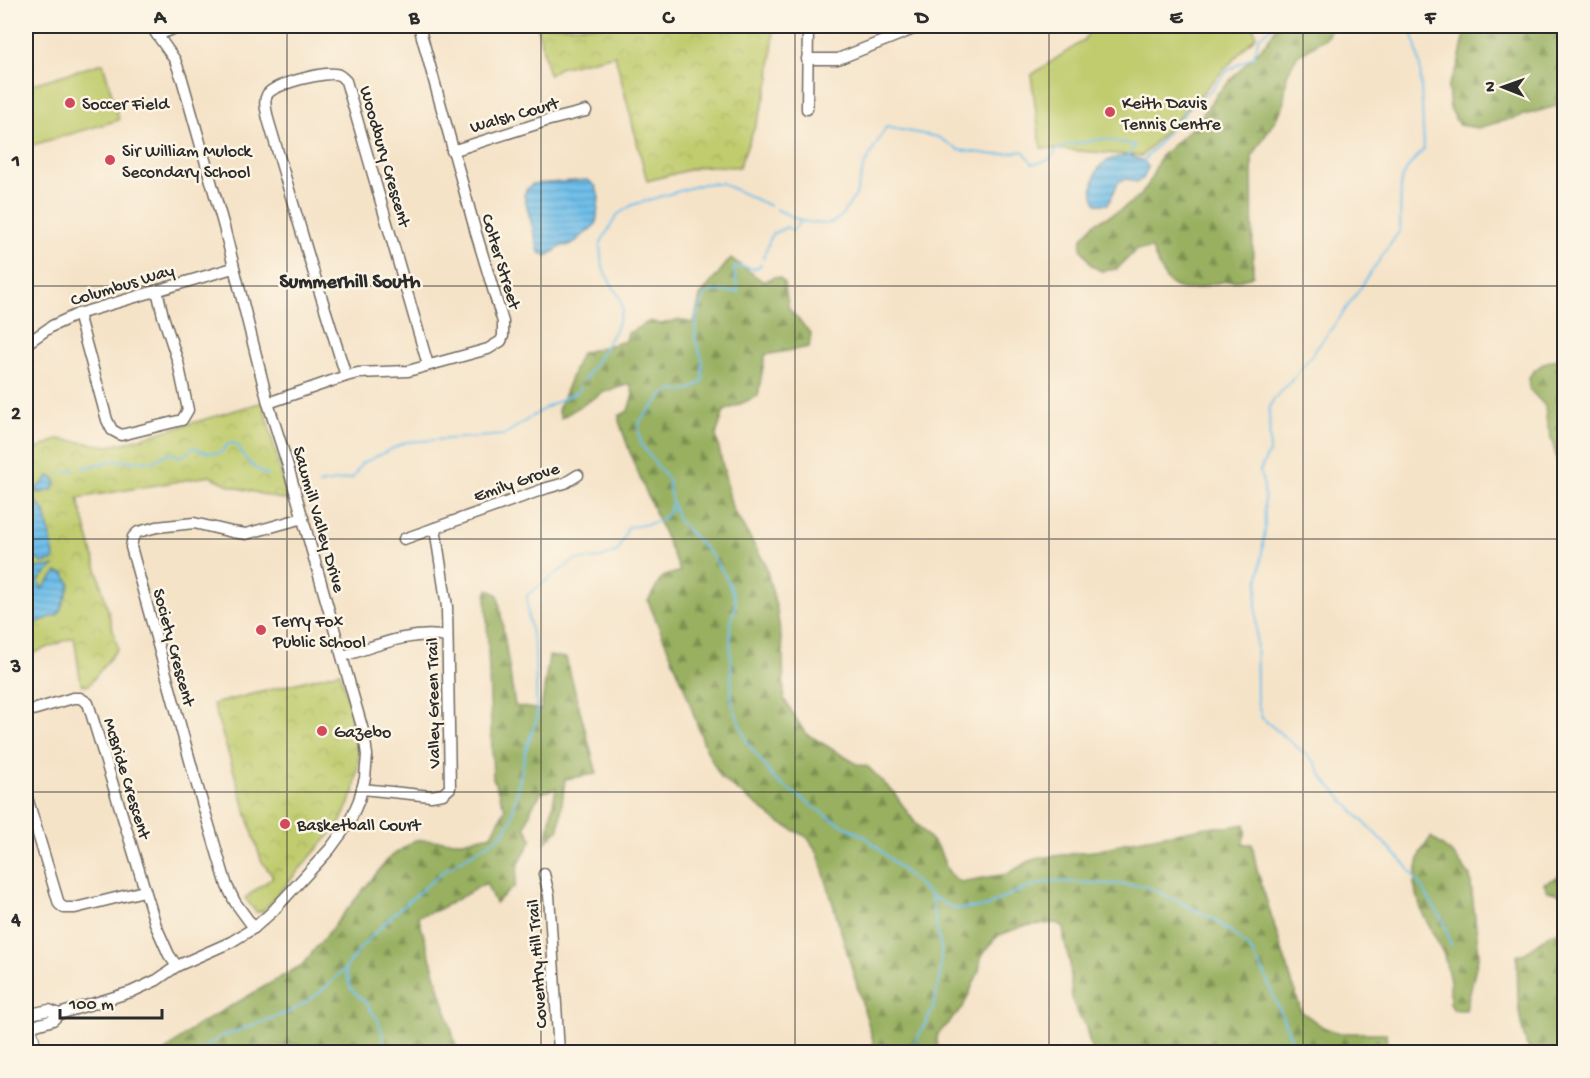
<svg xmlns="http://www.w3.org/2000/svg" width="1590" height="1078" font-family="'Gochi Hand',sans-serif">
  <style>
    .grass { fill: #c0cc6e; stroke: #767c4c; stroke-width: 1.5 }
    .forest { fill: url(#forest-firs); stroke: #626e46; stroke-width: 1.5 }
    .park { fill: url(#park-crowns); stroke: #767c4c; stroke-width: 1.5 }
    .water { fill: url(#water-rules); stroke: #4e758a; stroke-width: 1.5 }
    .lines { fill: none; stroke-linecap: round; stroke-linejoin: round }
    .stream { stroke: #70bfea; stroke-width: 2 }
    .minor-casing { stroke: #726b62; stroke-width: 13 }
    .major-casing { stroke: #726b62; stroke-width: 14 }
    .minor { stroke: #fff; stroke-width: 10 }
    .major { stroke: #fff; stroke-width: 12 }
    .grid { fill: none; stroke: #2b2b2b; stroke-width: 1.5; stroke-opacity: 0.55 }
    .poi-dot { fill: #d1495b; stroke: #fcf5e5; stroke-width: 2 }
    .labels { text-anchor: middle; stroke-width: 5; stroke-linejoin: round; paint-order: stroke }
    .poi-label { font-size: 18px; fill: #2b2b2b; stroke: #fcf5e5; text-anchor: start }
    .street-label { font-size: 18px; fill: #2b2b2b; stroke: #fcf5e5 }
    .neighbourhood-label { font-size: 20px; font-weight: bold; fill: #2b2b2b; stroke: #fcf5e5 }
    .neatline { fill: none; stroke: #2b2b2b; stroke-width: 2 }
    .grid-label { font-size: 20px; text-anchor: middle; font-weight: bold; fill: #2b2b2b }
  </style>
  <defs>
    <pattern id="forest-firs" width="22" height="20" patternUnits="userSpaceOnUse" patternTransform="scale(1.5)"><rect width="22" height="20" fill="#98b061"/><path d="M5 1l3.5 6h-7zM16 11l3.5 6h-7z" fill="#7c8f50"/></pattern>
    <pattern id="park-crowns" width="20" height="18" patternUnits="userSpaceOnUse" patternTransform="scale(1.5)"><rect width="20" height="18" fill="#c0cc6e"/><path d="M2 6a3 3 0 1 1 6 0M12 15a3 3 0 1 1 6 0" fill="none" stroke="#a5af5f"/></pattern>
    <pattern id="water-rules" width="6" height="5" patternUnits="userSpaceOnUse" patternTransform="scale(1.5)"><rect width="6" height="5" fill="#70bfea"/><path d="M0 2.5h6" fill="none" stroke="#5c9bbe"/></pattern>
  </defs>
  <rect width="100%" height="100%" fill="#fcf5e5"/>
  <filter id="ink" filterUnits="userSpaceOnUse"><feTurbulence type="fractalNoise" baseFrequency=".0167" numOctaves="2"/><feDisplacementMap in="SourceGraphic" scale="12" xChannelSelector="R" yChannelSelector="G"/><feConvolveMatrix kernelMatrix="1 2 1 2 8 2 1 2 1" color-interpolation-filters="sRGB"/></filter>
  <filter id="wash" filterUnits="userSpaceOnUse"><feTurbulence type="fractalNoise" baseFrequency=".008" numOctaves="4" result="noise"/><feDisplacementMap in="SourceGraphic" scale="24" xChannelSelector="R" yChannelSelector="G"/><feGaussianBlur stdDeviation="1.35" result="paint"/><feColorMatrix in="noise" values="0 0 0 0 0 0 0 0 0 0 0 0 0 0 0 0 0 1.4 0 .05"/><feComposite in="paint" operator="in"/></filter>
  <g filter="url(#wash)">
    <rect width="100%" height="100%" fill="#f5e3c8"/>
    <g class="grass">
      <polygon points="1093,26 1253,26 1256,36 1142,156 1041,148 1031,75 1083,41"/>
      <polygon points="103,63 119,120 26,147 26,86"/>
    </g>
    <g class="forest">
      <path d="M1277 26H1332L1327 37 1297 56 1287 75 1283 107 1252 157 1253 275C1240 283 1236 280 1222 282 1212 283 1204 287 1194 289 1165 293 1161 270 1152 249H1137L1117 269 1101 271 1092 266 1081 248 1082 238 1095 223 1119 211 1141 195 1149 183 1160 157 1194 126 1218 93 1267 42Z"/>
      <polygon points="1465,26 1560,26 1564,31 1564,104 1478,128 1459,125 1450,110 1448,87 1458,65 1465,34"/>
      <polygon points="731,258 764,282 774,277 780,278 784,283 789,309 811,334 809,347 765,355 758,396 724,411 716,435 732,508 765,563 777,610 783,653 784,699 805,733 857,764 868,767 894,793 914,821 939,849 946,867 951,875 960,882 1007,874 1030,861 1039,858 1101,850 1127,842 1208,827 1227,827 1245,824 1246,832 1242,844 1252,844 1257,870 1301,1011 1323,1027 1338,1033 1386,1033 1387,1049 1384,1052 1092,1052 1085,1024 1079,1017 1072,1000 1070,964 1064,938 1064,928 1059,924 1055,923 1024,926 997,936 988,947 981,958 979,971 963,1007 938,1034 937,1038 938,1052 872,1052 873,1040 818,853 807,837 780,823 721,778 705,747 683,684 648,601 662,577 680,571 634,464 619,421 619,416 628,411 633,394 630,384 604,392 561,418 558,410 581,353 626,341 628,333 650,321 661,324 678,320 694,323 700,296"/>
      <path d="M1556 359 1564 362V482L1547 424 1545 406 1530 390 1529 377C1536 367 1544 362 1556 359Z"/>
      <polygon points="488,589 498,595 515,706 541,710 549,656 566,658 597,774 565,779 559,829 546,842 556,788 541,793 532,807 525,827 532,839 518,866 515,886 495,903 486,883 438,910 418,916 458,1052 369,1052 352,1049 317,1051 293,1044 244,1052 164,1052 196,1026 302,965 389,858 415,840 463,841 492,835 505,809 493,778 486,595"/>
      <polygon points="1431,837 1454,855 1470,876 1479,953 1466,1010 1454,1010 1450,1004 1450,981 1444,955 1422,912 1414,884 1420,853"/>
      <polygon points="1564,874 1564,895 1548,891 1544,883"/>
      <path d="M1564 930V1052H1530C1516 1023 1518 988 1517 956L1527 952 1550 934Z"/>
    </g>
    <g class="park">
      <polygon points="537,26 774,26 770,78 761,111 739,167 703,166 647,181 615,55 559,68 549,75"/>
      <polygon points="263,402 288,501 231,486 210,476 78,498 118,648 88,686 81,684 74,637 26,656 26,454 58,439 109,446 128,442"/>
      <polygon points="340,672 347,696 359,757 354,792 340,823 262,912 256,912 245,898 273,877 261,860 213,704"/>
    </g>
    <g class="water">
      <path d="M1128 155 1144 161 1148 167 1143 179 1136 182 1127 179 1119 181 1108 204H1097C1088 194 1094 169 1105 162 1111 158 1120 157 1128 155Z"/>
      <polygon points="588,180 596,187 599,198 596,224 571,245 562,246 547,256 539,252 524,195 527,189 533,184"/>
      <polygon points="48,476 54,478 56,484 52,490 38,493 35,490 45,481"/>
      <polygon points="26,494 33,495 33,499 45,511 54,556 53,561 42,563 35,558 31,559 26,557"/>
      <polygon points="54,566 38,581 42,589 57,572 65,574 70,584 59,614 26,627 26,569"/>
    </g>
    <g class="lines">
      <g class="stream">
        <polyline points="1411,26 1420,65 1424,149 1408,167 1401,181 1400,230 1341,316 1295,377 1273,400 1269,410 1270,450 1260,471 1264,487 1265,529 1256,600 1257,700 1262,718 1315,762 1323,778 1352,810 1407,866 1444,922 1451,945"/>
        <polyline points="1143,161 1190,107 1212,89 1228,70 1254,56 1259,37 1273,26"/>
        <polyline points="776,209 801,221 824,224 834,222 841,216 856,195 864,166 886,127 938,137 959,150 996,155 1023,151 1033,164 1049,160 1057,150 1067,145 1103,139 1135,145 1128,156"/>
        <polyline points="763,259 772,234 787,227 793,231 801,221"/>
        <path d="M761 265 754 269 740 266 734 268 738 292 711 291 705 295 697 314 695 338 702 359 703 380C692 390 687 394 672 390L663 395 641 420 638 426 641 444 668 480 672 503 678 520 713 557 727 579 735 598V606L730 626 732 703 747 742 775 780 830 818 867 838 931 896 955 909 985 907 1013 893 1051 881 1146 886 1212 918 1234 934 1252 952 1263 971 1290 1035 1294 1052"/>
        <polyline points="584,381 614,332 623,310 620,298 605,273 601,258 600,244 617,215 632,205 703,184 721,183 770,206"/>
        <path d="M82 468 111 461H155L168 453 181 457 194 447 204 452 220 453 229 443 237 444C245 460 251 467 267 475"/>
        <polyline points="67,472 75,470"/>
        <polyline points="59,474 61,474"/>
        <polyline points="319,484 353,478 361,464 406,442 504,435 545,408 577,392 580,387"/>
        <polyline points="345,969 351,989 366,1003 378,1020 388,1052"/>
        <path d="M197 1052 220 1037 292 1011 318 994 345 969 361 947 396 912 445 870 501 836 511 821 526 749 537 719 535 650 528 615 527 595 575 560 601 558 618 551 628 527C643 525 668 524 671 506"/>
        <polyline points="910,1052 933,1009 940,978 941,949 931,898"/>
      </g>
    </g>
  </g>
  <g filter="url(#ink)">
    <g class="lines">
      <g class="minor-casing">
        <g id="minor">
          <polyline points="157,35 181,26"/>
          <polyline points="807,59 838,59 921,26"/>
          <polyline points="807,109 808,26"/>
          <polyline points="452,151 546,121 586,111"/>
          <polyline points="78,314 107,420 112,430 121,435 182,420 188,410 178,362 163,316 157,290"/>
          <polyline points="26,344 52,326 78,314 233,268"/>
          <path d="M346 376 311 264 268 119C267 112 263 102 267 95 272 84 329 70 339 75 340 75 346 81 346 81L428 365"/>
          <polyline points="268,403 346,376 358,373 408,371 488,349 501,341 503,336 503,322 476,233 419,26"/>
          <polyline points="404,539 547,488 565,483 578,475"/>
          <path d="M343 656C376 646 412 630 447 637"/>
          <polyline points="26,712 73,698 80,698 88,703 156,926 169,955 177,966"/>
          <polyline points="362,789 431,796 443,794 450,788 447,607 435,528"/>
          <polyline points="26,794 59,904 64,908 75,908 144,891"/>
          <polyline points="544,874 549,895 559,1052"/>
          <polyline points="254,928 235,902 227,886 194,775 131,547 133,537 138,532 157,527 194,523 232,532 246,534 303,518"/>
          <polyline points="26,1015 49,1010 59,1014 131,992 157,980 177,966 231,942 254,928 272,912 330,849 349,823 359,800 365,778 367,755 364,734 287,463 268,403 224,227 182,79 175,60 151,26"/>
          <polyline points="26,1028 53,1020 59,1014"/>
        </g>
      </g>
      <g class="major-casing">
        <polyline id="major" points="26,1010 36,1052"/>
      </g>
      <use href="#minor" class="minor"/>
      <use href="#major" class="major"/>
    </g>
  </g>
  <path class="grid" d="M287 26V1052M541 26V1052M795 26V1052M1049 26V1052M1303 26V1052M26 286H1564M26 539H1564M26 792H1564"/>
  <g class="poi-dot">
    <circle cx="70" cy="103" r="6"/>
    <circle cx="1110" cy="112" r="6"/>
    <circle cx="110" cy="160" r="6"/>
    <circle cx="261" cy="630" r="6"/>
    <circle cx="322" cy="731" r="6"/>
    <circle cx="285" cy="824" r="6"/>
  </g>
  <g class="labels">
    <g class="poi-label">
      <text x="1122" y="108">Keith Davis<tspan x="1122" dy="21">Tennis Centre</tspan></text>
      <text x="82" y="109">Soccer Field</text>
      <text x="122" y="156">Sir William Mulock<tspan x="122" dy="21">Secondary School</tspan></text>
      <text x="273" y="626">Terry Fox<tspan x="273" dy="21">Public School</tspan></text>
      <text x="334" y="737">Gazebo</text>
      <text x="297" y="830">Basketball Court</text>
    </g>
    <g class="street-label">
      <text transform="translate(514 114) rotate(-16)" y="6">Walsh Court</text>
      <text transform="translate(386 156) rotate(74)" y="6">Woodbury Crescent</text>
      <text transform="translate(502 261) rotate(73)" y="6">Colter Street</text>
      <text transform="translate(122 284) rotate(-17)" y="6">Columbus Way</text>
      <text transform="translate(516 481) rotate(-19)" y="6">Emily Grove</text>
      <text transform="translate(320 519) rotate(74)" y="6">Sawmill Valley Drive</text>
      <text transform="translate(175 647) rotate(75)" y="6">Society Crescent</text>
      <text transform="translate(432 703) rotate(-91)" y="6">Valley Green Trail</text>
      <text transform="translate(128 778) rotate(73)" y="6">McBride Crescent</text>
      <text transform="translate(536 964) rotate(-94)" y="6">Coventry Hill Trail</text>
    </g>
    <g class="neighbourhood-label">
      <text x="350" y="287">Summerhill South</text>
    </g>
  </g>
  <rect width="1590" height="1078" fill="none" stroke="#fcf5e5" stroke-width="66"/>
  <g transform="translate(1503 87) rotate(271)" stroke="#fcf5e5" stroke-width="4.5" paint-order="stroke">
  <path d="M0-4.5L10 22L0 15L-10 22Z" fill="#2b2b2b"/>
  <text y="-9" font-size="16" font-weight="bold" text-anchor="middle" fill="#2b2b2b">N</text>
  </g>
  <path d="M60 1009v9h102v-9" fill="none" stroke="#2b2b2b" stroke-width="3"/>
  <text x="69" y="1009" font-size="18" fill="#2b2b2b" stroke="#fcf5e5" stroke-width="4.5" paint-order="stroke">100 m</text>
  <rect x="33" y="33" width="1524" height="1012" class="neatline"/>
  <g class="grid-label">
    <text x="160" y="23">A</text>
    <text x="414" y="23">B</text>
    <text x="668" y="23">C</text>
    <text x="922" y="23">D</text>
    <text x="1176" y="23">E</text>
    <text x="1430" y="23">F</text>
    <text x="16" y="166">1</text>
    <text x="16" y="419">2</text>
    <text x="16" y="672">3</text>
    <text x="16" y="925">4</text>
  </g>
</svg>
